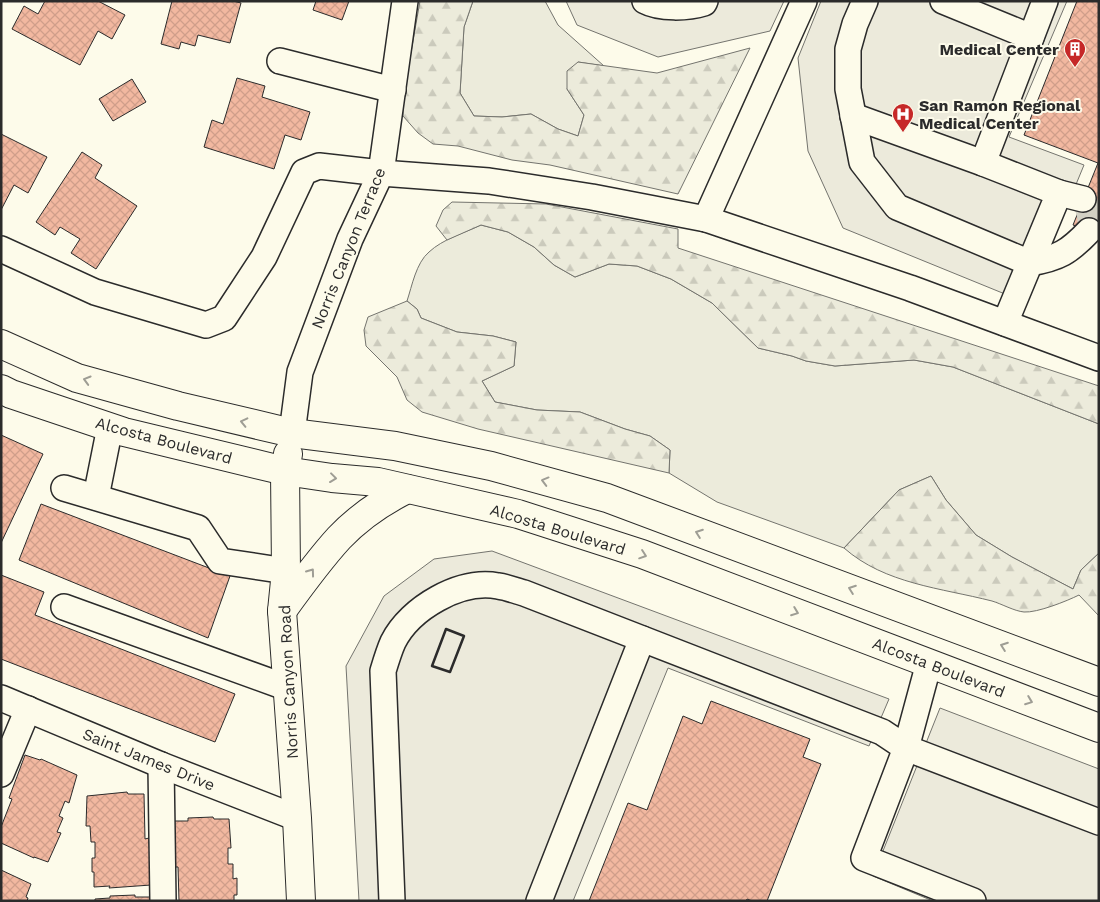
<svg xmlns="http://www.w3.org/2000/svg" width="1100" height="902" font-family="'Work Sans',sans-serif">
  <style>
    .grass { fill: #ecebdb; stroke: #74746e }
    .forest { fill: url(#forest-firs); stroke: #74746e }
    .parking { fill: #eceadb; stroke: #74746e }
    .building { fill: url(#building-cross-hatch); stroke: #2b2b2b }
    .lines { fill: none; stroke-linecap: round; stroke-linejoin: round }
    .minor-tunnel { stroke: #d3d1c4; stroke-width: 25; stroke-dasharray: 25 12; stroke-linecap: butt }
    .minor-casing { stroke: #2b2b2b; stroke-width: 28 }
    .major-casing { stroke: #2b2b2b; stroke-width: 30 }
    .minor { stroke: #fdfbea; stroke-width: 25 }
    .major { stroke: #fdfbea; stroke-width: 28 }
    .wall { stroke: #2b2b2b; stroke-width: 2.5 }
    .oneway { stroke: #9e9d94 }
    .labels { text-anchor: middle; stroke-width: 4; stroke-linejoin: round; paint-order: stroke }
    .poi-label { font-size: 16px; font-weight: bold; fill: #2b2b2b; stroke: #fdfbea; text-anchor: end }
    .street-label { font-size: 16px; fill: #2b2b2b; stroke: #fdfbea }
  </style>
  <defs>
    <pattern id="forest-firs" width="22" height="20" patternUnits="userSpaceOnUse" patternTransform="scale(1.25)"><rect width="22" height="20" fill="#ecebdb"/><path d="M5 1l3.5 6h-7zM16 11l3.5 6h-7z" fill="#cbcabc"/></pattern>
    <pattern id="building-cross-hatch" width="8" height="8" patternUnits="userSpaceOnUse" patternTransform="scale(1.25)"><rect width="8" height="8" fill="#f2b8a0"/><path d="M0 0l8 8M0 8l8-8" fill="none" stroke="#d09e8a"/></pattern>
  </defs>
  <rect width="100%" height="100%" fill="#fdfbea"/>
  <g class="grass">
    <polygon points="473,1 545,1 558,25 604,66 578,62 567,89 584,115 578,136 558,129 531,114 502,117 474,116 460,93 464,27"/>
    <path d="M481 225 508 232 534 247 554 265 575 277 609 264 637 266 671 279 712 303 758 348 792 356 806 361 835 366 914 360 953 367 1099 424V553L1081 570 1073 589 1012 557 976 535 946 500 931 476 899 490 844 548 717 502 669 473 670 450 650 436 625 429 580 412 537 410 495 402 482 381 514 366 516 342 493 336 457 332 421 318 417 309 407 301C412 286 416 263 429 252 443 239 464 233 481 225Z"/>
  </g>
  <g class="forest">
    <polygon points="420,1 473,1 464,27 460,93 474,116 502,117 531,114 558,129 578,136 584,115 567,89 567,71 578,62 657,73 750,48 678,194 550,165 512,160 458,146 433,144 418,133 403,116 403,98"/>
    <polygon points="452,202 546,204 678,229 678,248 1099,386 1099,424 953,367 914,360 835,366 806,361 792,356 758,348 712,303 671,279 637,266 609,264 575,277 554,265 534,247 508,232 481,225 447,240 436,226 443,210"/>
    <polygon points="407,301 417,309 421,318 457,332 493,336 516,342 514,366 482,381 495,402 537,410 580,412 625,429 650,436 670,450 669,473 478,429 422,412 407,400 397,377 366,346 364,330 368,317"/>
    <path d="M931 476 946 500 976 535 1012 557 1073 589 1081 570 1099 553V616L1079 595C1067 601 1037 613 1024 612 1014 611 1002 604 992 601 941 588 885 584 844 548L899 490Z"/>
  </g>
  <g class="parking">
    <polygon points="566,1 784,1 770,31 658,57 577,25"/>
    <polygon points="821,1 1067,1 1009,137 1084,165 1027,303 843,228 808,151 798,58"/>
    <polygon points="492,551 889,699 869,746 668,668 573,901 359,901 346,666 384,596 434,559"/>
    <polygon points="940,708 1099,769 1099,901 933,901 873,876"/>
  </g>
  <g class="building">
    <polygon points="45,1 98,1 125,15 112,39 98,31 80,65 12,29 24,6 38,14"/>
    <polygon points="172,1 233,1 241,3 230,43 198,35 195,46 181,42 179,49 161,44"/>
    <polygon points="316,1 349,1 342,20 313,10"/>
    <polygon points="1077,1 1099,1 1099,235 1073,225 1098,163 1024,135"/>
    <polygon points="237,78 265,86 262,97 310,112 301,140 285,135 274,169 204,147 212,120 223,124"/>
    <polygon points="132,79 146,102 113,121 99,99"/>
    <polygon points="1,134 47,157 28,193 14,185 1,210"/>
    <polygon points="82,152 102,165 95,178 137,206 96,269 71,253 80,239 60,227 55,235 36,222"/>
    <polygon points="1,435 43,454 1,543"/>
    <polygon points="41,504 230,576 208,638 19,560"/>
    <polygon points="1,575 44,592 35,615 235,694 215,742 1,659"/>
    <polygon points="711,701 810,739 803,757 821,764 767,901 752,901 747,899 746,901 589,901 628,803 647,810 683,716 702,724"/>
    <polygon points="25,755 40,760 41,759 77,775 69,803 65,801 59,816 63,818 57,832 61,833 48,862 34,857 34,858 1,843 1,827 12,799 9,798"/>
    <polygon points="127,792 128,794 144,794 145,839 149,838 151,885 109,888 110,886 94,887 94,872 92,872 92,858 95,858 95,842 91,842 90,826 86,826 87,796"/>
    <polygon points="213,817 214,819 229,819 231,848 228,848 228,864 233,864 233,879 237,878 237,895 234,895 234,901 179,901 178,867 174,867 173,821 188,821 188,818"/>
    <polygon points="1,870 31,884 26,897 28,898 27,901 1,901"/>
    <polygon points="135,895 135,897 151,897 151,901 95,901 95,899 110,898 110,896"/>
  </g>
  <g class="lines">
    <path class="minor-tunnel" d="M1083 199C1090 210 1091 219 1089 231"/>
    <g class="minor-casing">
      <g id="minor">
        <path d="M645 1C660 9 688 8 704 3L705 1"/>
        <path d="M865 1 855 24 848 49V89L862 162 897 207 1030 263C1059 258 1069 252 1089 231"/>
        <polyline points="943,1 1031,37"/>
        <polyline points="280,61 393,90"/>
        <polyline points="853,116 983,163 1059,193 1005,323"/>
        <polyline points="983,163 1045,1"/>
        <polyline points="1059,193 1083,199"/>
        <polyline points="706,219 804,1"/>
        <polyline points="1,249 95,292 206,325 224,318 264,257 304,172 319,166 381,173 489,181 592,197 706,219 910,288 1099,358"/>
        <polyline points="292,433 300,372 350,239 381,173 405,1"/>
        <polyline points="64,488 198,528 220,561 286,571"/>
        <polyline points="96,497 110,427"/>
        <polyline points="64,607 288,688"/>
        <polyline points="1,698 161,765 297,818"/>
        <polyline points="161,765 163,901"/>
        <polyline points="1,774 28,709"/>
        <path d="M392 901 383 671C386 661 389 651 393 642 410 608 460 579 498 586 507 587 516 591 524 593L882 732 906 748 929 663"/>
        <polyline points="539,901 642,639"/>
        <polyline points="973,901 864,858 906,748 1099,822"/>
      </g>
    </g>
    <g class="major-casing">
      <g id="major">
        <polyline points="1,344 77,378 178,406 292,433 395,446 491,466 607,498 1099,682"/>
        <polyline points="1,389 11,394 124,432 285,471 332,478 378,482 518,514 642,554 1099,728"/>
        <polyline points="288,454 285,471 286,571 282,611 297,818 301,901"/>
        <path d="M282 611C300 586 318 561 339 538 358 518 383 501 407 489"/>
      </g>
    </g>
    <use href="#minor" class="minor"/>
    <use href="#major" class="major"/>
    <polygon class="wall" points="446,629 464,636 450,672 432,666"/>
  </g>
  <defs><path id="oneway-chevron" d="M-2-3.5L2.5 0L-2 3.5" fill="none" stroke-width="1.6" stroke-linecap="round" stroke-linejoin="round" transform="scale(1.25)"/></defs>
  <g class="oneway">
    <use href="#oneway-chevron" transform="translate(87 380) rotate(-164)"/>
    <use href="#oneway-chevron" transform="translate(244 422) rotate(-167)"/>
    <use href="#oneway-chevron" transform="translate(333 478) rotate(7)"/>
    <use href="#oneway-chevron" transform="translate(545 481) rotate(-165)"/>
    <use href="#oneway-chevron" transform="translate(699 533) rotate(-160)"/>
    <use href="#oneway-chevron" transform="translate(643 555) rotate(19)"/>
    <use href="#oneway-chevron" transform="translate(311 572) rotate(-54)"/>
    <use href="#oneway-chevron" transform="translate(852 589) rotate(-160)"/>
    <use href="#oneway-chevron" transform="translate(795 612) rotate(21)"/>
    <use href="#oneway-chevron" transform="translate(1004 646) rotate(-160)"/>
    <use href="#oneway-chevron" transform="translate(1029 701) rotate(21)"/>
  </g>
  <defs>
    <g id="building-pin" transform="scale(1.125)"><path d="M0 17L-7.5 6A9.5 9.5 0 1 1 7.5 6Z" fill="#c62828" stroke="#fdfbea"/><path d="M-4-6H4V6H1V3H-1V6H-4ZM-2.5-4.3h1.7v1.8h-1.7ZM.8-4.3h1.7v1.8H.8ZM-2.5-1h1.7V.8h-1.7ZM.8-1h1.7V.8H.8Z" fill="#fff"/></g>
    <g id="hospital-pin" transform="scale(1.125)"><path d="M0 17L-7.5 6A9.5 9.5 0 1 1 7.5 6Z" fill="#c62828" stroke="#fdfbea"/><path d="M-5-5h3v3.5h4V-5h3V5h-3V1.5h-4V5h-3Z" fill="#fff"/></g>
  </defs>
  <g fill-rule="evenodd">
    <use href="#building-pin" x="1075" y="49"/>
    <use href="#hospital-pin" x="903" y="114"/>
  </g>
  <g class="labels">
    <g class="poi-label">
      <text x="1059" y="55">Medical Center</text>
      <text x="919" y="111" text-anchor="start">San Ramon Regional<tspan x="919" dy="18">Medical Center</tspan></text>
    </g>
    <g class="street-label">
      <text transform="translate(348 248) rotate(-68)" y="6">Norris Canyon Terrace</text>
      <text transform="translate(164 440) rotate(15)" y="6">Alcosta Boulevard</text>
      <text transform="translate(558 529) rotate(17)" y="6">Alcosta Boulevard</text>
      <text transform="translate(939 667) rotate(21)" y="6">Alcosta Boulevard</text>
      <text transform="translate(288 682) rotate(-93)" y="6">Norris Canyon Road</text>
      <text transform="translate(149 759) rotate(22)" y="6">Saint James Drive</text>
    </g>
  </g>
  <rect width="1100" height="902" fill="none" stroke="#2b2b2b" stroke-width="5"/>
</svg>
